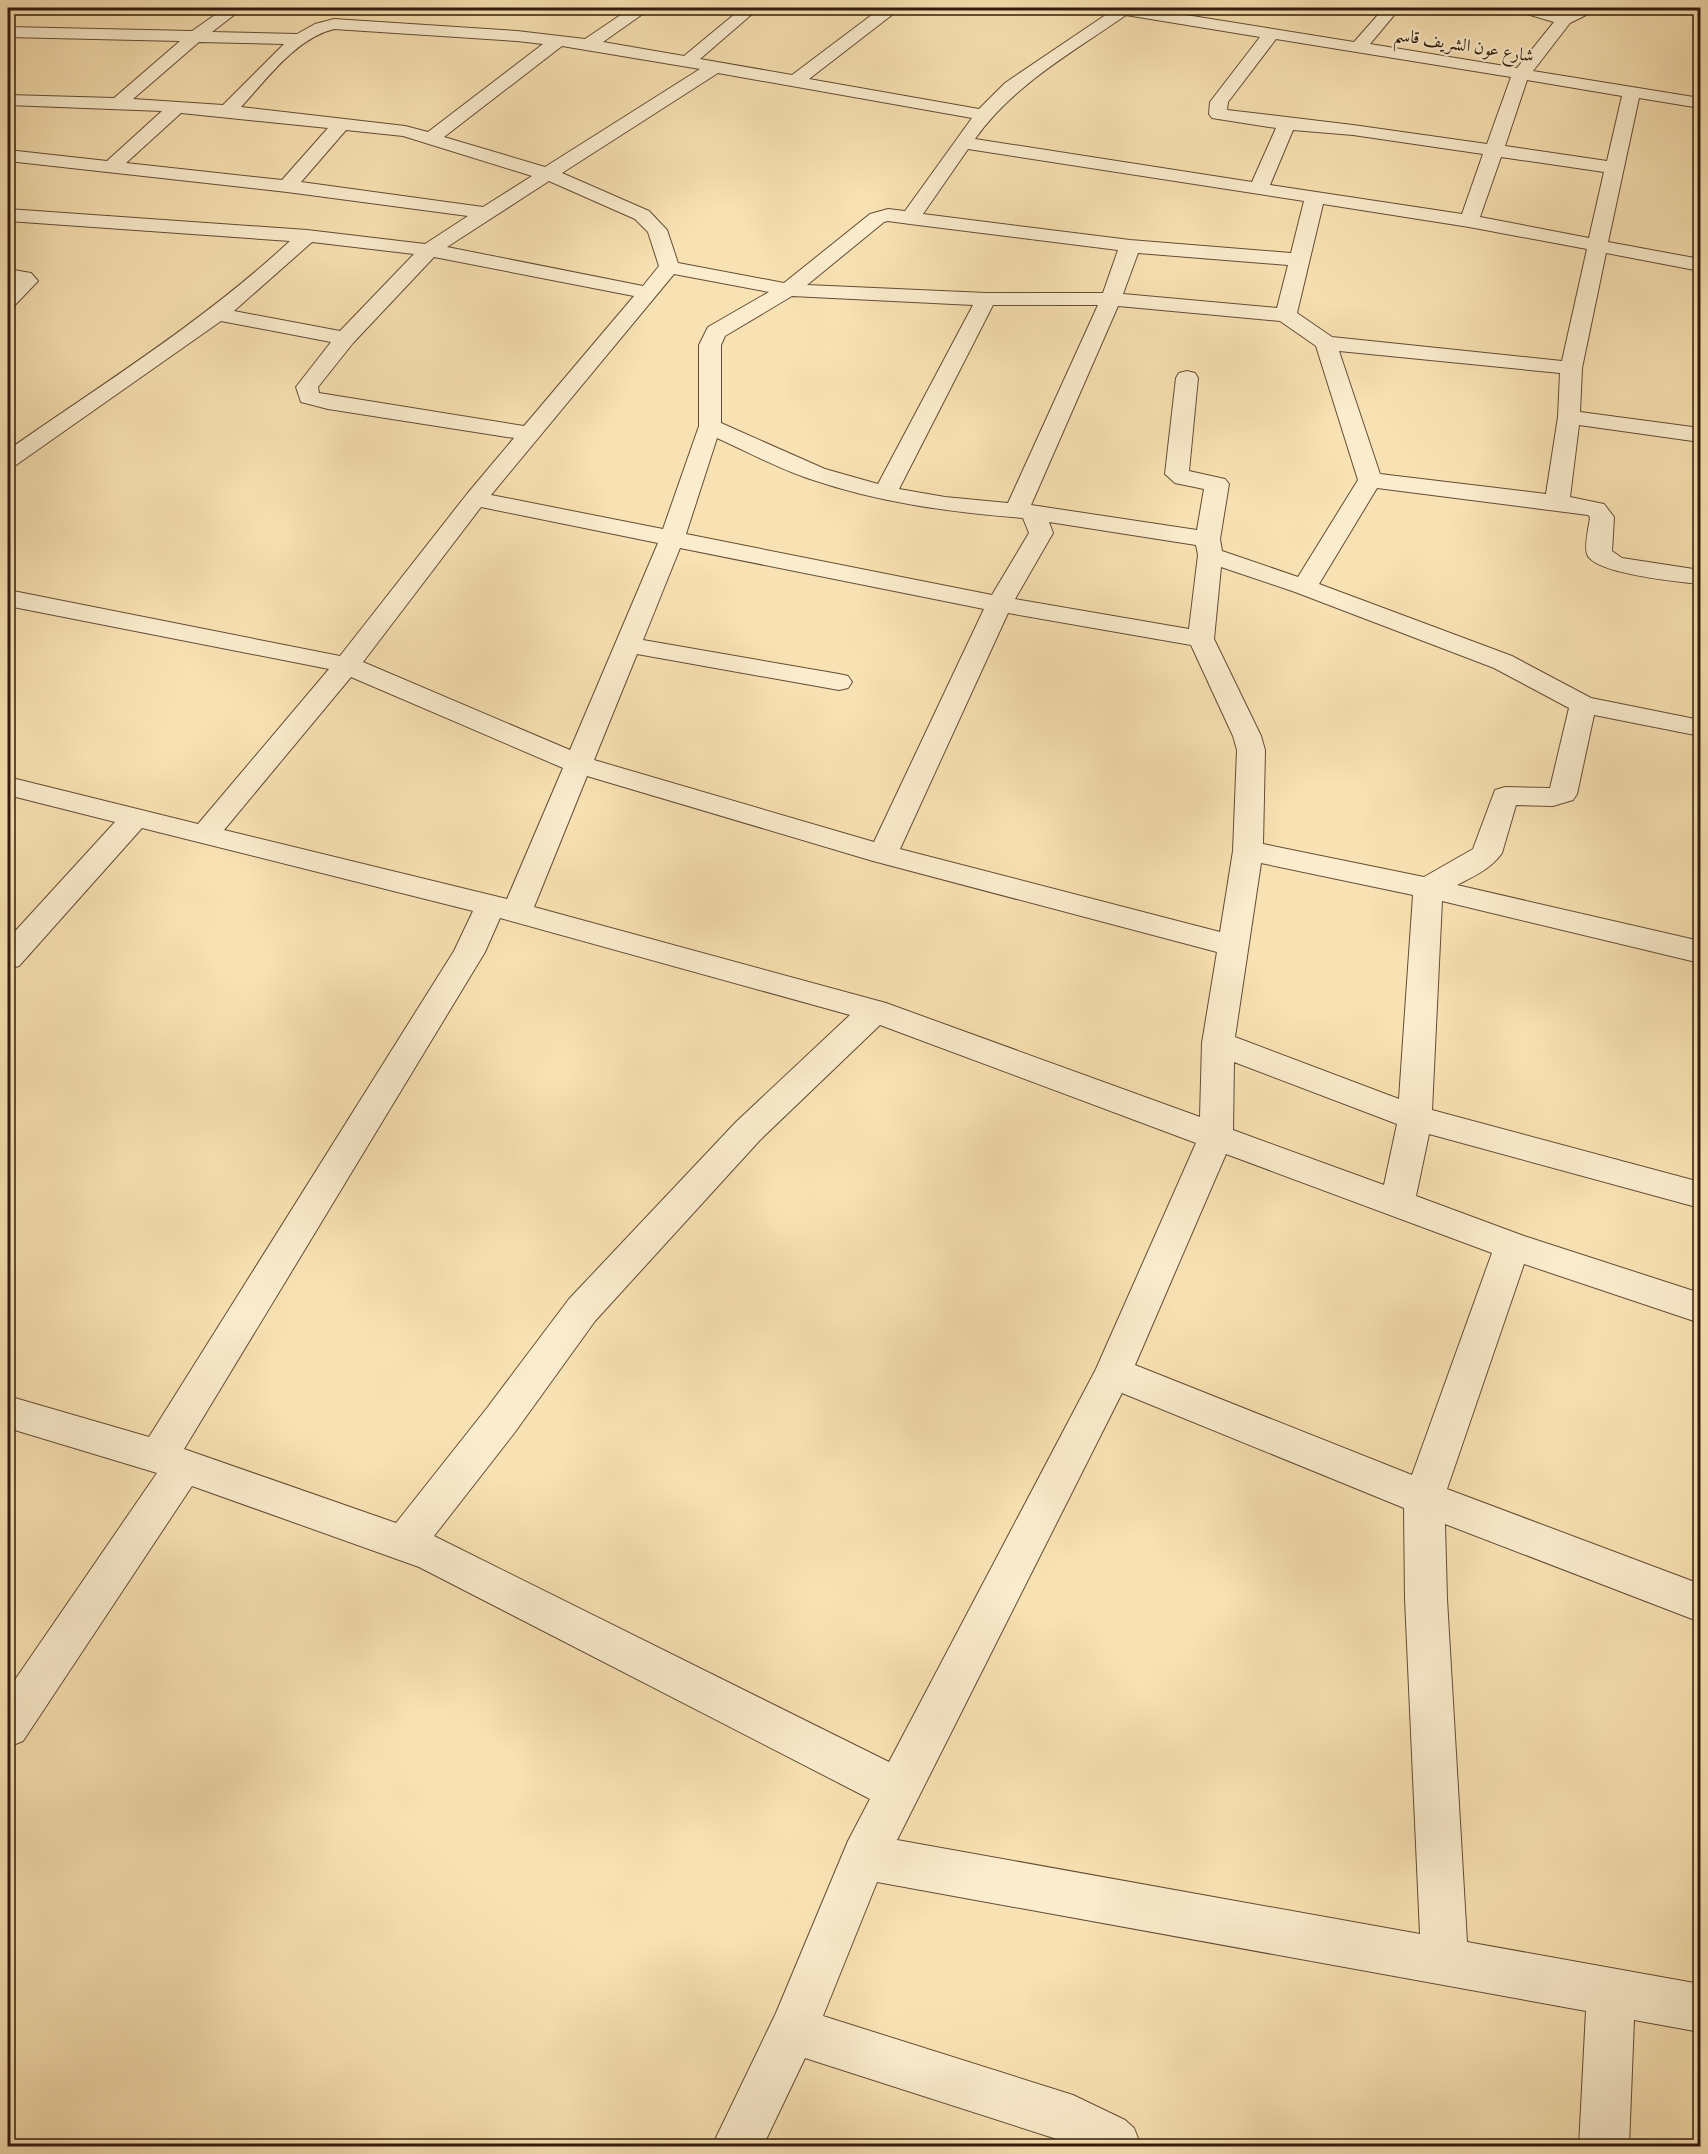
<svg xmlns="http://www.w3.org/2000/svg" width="1708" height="2154" font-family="'Sorts Mill Goudy',Amiri,serif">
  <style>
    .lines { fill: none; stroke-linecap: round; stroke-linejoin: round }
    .street-casing { stroke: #644c35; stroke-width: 2 }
    .street { fill: #faeccd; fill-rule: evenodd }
    .labels { text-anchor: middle; stroke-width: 4.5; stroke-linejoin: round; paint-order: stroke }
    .far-street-label { font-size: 18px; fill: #321b0b; stroke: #faeccd }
  </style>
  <rect width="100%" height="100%" fill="#f8e1b2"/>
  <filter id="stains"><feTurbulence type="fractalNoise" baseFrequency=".00333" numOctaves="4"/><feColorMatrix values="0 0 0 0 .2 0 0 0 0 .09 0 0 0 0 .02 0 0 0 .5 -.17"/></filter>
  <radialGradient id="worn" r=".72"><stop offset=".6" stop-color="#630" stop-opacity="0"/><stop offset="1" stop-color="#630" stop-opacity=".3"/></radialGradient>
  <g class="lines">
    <g class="street-casing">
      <g id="street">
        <path d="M225 8H243L212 32 297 34 315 24 334 19 517 31 585 39 631 8H649L647 11 603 42 684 56 742 8H759L700 59 792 75 881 8H899L897 11 809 79 979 109 1005 83 1110 12 1107 8H1142L1354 42 1384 8H1400L1370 44 1517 68 1554 22 1516 11 1514 8H1538L1562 14 1576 8H1596L1594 11 1570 23 1533 71 1700 98V108L1639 98 1608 242 1700 259V271L1606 253 1582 368 1580 412 1700 428V442L1579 425 1570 497 1604 504 1614 517 1612 551 1622 558 1700 570V584C1681 582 1593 574 1587 554 1584 545 1589 527 1590 517L1588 515 1377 488 1319 584 1512 656 1591 698 1700 720V736L1594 715 1577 794 1573 800 1553 806 1516 805 1502 853C1491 869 1474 876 1457 885L1700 941V963L1442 901 1432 1110 1700 1182V1208L1429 1134 1416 1196 1524 1236 1700 1293V1323L1524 1264 1447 1489 1700 1584V1622L1445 1524 1447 1599 1467 1942 1700 1984V2032L1634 2020 1629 2146H1579L1586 2011 877 1882 823 2016 1073 2095 1125 2120 1134 2128 1141 2146H1072L1063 2141 805 2058 763 2146H712L776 2013 848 1841 870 1799 419 1567 192 1486 23 1741 8 1747V1690L157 1473 8 1428V1396L149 1437 454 951 473 911 142 828 19 966 8 969V939L115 822 8 795V777L198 824 329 669 8 606V590L340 656 467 494 514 438 328 409 301 402 296 387 331 342 221 321 16 465 8 467V450C104 383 204 321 290 241L8 221V209L307 230 425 244 468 216 287 192 8 161V150L107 161 162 111 8 105V95L114 98 180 41 8 37V27L192 31ZM1126 15 1260 37 1210 102 1209 114 1212 118 1218 119 1276 128 1252 182 975 139C1013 85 1073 52 1126 15ZM334 29 517 41 543 44 428 132 405 126 241 107C266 80 296 38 334 29ZM1276 39 1511 77 1487 144 1353 125 1227 110 1228 102ZM199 42 284 44 223 105 133 99ZM562 46 700 69 545 167 444 137ZM718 73 972 118 905 211 888 209 870 214 784 283 678 263 667 230 649 211 562 173ZM1527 80 1622 96 1607 161 1505 146ZM181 113 328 128 282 180 126 163ZM346 130 403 136 532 176 483 207 301 182ZM1293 130 1353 135 1483 154 1462 214 1270 185ZM968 149 1304 201 1291 253 1130 240 923 214ZM1501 157 1604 172 1589 238 1480 217ZM549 181 635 219 648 232 659 266 643 286 447 247ZM1323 204 1469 227 1587 249 1562 361 1332 337 1297 313ZM888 221 910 224 1118 250 1103 293H986L807 285 884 222ZM312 242 414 254 340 331 234 311ZM1138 253 1288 265 1277 308 1123 294ZM434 257 634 296 524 426 319 393 318 387 353 343ZM674 274 769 292 708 327 699 345V426L663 529 491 495ZM792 296 973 305 878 484 825 469 721 423V345L725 336ZM993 305H1098L1008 503 945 497 899 489ZM1118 306 1280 321 1316 346 1358 480 1298 577 1222 551 1220 539 1229 484 1225 479 1189 471 1198 378 1195 373 1187 371 1179 373 1176 378 1165 474 1175 483 1204 489 1197 530 1031 505ZM1339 351 1560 373 1558 417 1546 494 1380 474ZM717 438C748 452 779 469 810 479 880 503 950 512 1023 518L1029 533 992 595 686 534ZM481 507 658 543 570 750 363 662ZM1049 522 1196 545 1198 555 1189 629 1015 599 1053 533ZM680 548 984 609 874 842 594 760 637 654 839 690 848 688 852 682 848 676 839 674 643 640ZM1221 567 1295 592 1494 668 1569 708 1550 788 1505 787 1495 790 1473 849 1424 877 1263 844 1265 750 1261 736 1214 639ZM1008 613 1191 645 1233 736 1237 750 1233 851 1220 932 900 849ZM351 677 563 768 507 899 224 830ZM587 776 873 861 1217 952 1202 1043 1200 1117 886 1003 534 907ZM1261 863 1413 895 1399 1099 1235 1037ZM500 918 850 1015 736 1122 569 1299 487 1408 396 1523 184 1449 485 952ZM880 1025 1196 1143 1096 1369 889 1762 434 1536 515 1432 595 1321 760 1140ZM1234 1062 1397 1124 1384 1185 1233 1130ZM1226 1154 1492 1253 1412 1475 1135 1365ZM1122 1393 1404 1508 1405 1599 1420 1934 897 1840Z"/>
        <polygon points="8,269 31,273 38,281 15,305 8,307 8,290 15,282 8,281"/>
      </g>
    </g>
    <use href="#street" class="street"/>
  </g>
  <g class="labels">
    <g class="far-street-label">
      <text transform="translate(1464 45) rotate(9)" y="6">شارع عون الشريف قاسم</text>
    </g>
  </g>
  <rect width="1708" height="2154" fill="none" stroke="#f8e1b2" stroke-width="30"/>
  <rect x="9" y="9" width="1690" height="2136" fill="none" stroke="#321b0b" stroke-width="3"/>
  <rect x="15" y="15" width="1678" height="2124" fill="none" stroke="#321b0b" stroke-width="1.5"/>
  <rect width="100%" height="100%" filter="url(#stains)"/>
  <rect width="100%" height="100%" fill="url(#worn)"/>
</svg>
